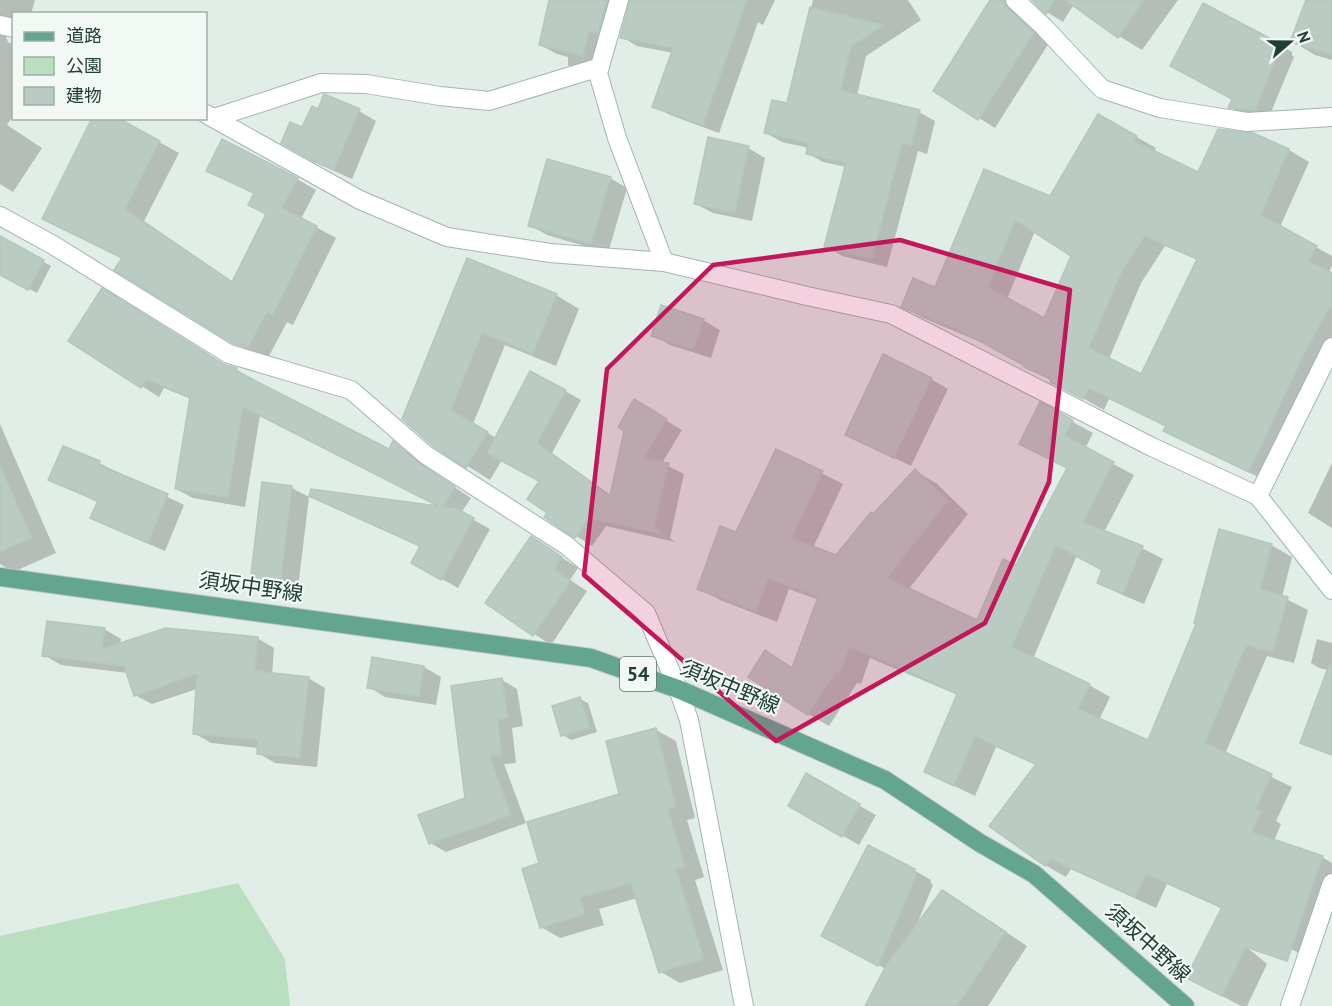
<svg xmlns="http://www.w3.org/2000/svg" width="1332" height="1006" font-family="'PT Sans','Noto Sans JP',sans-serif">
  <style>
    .green { fill: #b9dfc0 }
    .shadow { fill: #0003; fill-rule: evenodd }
    .building { fill: #b9cbc2; stroke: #b3c7bd; stroke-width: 1.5; fill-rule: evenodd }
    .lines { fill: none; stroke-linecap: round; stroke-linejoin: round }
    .minor-casing { stroke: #a3b5ae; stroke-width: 20 }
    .primary-casing { stroke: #c1c9c6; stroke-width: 20 }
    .minor { stroke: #fff; stroke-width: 18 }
    .primary { stroke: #63a58f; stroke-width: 18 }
    .marked { fill: #c2185b; fill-opacity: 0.2; stroke: #c2185b; stroke-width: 4.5; stroke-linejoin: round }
    .labels { text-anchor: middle; stroke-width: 4.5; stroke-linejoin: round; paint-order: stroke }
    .shield { fill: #f2f9f5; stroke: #5f776e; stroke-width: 1.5 }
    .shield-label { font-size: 20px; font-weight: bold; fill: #203f34 }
    .street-label { font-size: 21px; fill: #203f34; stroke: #f2f9f5 }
  </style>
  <rect width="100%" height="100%" fill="#e1ede7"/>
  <polygon class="green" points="238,883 285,959 290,1006 0,1006 0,936"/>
  <g class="shadow">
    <polygon points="0,0 35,0 31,14 14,14 14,24 5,34 8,42 14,45 14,114 7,125 42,148 13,192 0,184"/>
    <polygon points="551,0 615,0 599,70 584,74 568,65 568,57 557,54 540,45"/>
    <polygon points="634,0 775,0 763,25 758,22 719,133 670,115 654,106 673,53 637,46 622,37"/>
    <polygon points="813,0 908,0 921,20 866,56 857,96 919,112 935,121 927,154 918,151 887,267 842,256 826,246 846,167 823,162 807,153 809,148 782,142 766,133 789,105"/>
    <polygon points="992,0 1025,0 1049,43 995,128 935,90"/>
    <polygon points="1033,0 1178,0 1142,50 1119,36 1074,4 1063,22 1047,12"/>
    <polygon points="1307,0 1332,0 1332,60 1315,55 1292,41"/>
    <polygon points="1278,44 1292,52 1292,55 1294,57 1269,117 1243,115 1230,107"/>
    <polygon points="319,111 359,111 376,121 352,179 332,170 283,142 303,129"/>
    <path d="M1099 116 1156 148 1154 152 1199 174 1253 134 1289 150 1309 162 1280 227 1332 256V266L1328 273 1332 275V369L1324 365 1269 482 1185 442 1165 431 1167 427 1109 399 1104 410 988 345 923 318 903 306 936 289 985 171 1051 198ZM1035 231 1073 255 1045 320 1007 299ZM1165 246 1198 260 1141 376 1109 359 1141 283Z"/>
    <polygon points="159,142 179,153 144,221 233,282 267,215 255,194 208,171 297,179 316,190 301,219 336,238 293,325 287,322 268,358 255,354 234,342 123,259 44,218"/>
    <polygon points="748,148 765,158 752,221 713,213 696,204"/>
    <polygon points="610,178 627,188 608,253 547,235 530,225"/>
    <polygon points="10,243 51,266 37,293 0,274 0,262"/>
    <polygon points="467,260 556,295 579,309 556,366 505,345 473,424 496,438 565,391 581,400 552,453 612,496 650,411 682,430 662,463 684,474 670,538 675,542 606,526 592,546 546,517 549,513 541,481 502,460 490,480 434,445"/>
    <polygon points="703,320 720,330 711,358 670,345 653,335"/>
    <polygon points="70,340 225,366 237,370 253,379 252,382 390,451 393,443 410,453 437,476 471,498 461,513 490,529 458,588 413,563 421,547 328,505 311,495 442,507 260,415 245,507 193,498 176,489 191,399 164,388 159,397"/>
    <polygon points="931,379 948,389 911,466 847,435"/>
    <polygon points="1041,405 1093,433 1085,449 1134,475 1104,532 1142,548 1163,559 1144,604 1120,594 1099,582 1104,570 1077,555 1033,659 1089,685 1110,697 1099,720 1148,742 1271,545 1292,557 1282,597 1308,610 1294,663 1267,656 1225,754 1292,787 1276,821 1281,824 1274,841 1322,857 1332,863 1332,902 1312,959 1241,925 1223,909 1167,884 1156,908 1071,869 1066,877 1045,865 1036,765 996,747 975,796 926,772 958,695 870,658 861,684 857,683 829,726 808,714 793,669 819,600 789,589 777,622 720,600 699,588 737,534 777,451 843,484 813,548 836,557 915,471 936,483 968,514 908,590 978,622 1017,567 1068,469"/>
    <polygon points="0,424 56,553 13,572 0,564"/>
    <polygon points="99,463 184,505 165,551 109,527 92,517 99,503 50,479"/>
    <polygon points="1332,463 1332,528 1308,513"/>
    <polygon points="292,488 309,497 297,596 269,592 252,582"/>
    <polygon points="532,538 578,568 570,580 587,591 551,645 487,603"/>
    <polygon points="104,629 121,639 120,644 257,638 274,648 272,675 308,678 325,688 317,767 275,763 258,753 259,748 211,743 194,733 197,689 152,704 135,695 128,673 61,665 44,655"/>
    <polygon points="1317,639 1332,643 1332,671 1319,668 1311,663"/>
    <polygon points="373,659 424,667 441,677 436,705 385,697 369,687"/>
    <polygon points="502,680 517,689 523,726 512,728 516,763 504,764 526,823 446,852 430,843 467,799"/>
    <polygon points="1332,688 1332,756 1302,742"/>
    <polygon points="580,699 588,703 597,732 571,740 563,735"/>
    <polygon points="656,730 676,741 695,818 687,820 704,877 695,880 723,970 680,983 661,972 637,898 599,909 604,925 560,938 541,927 541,864 621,795"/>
    <polygon points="807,776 876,815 859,845 790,805"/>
    <polygon points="914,870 931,880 930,882 933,885 917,924 965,905 1027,946 988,1006 867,1006 886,969 840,945"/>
    <polygon points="1237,939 1267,964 1247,1006 1241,1006 1188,978"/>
  </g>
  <g class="building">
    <polygon points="549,0 607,0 598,33 589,31 583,56 539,45"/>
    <polygon points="630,0 747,0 703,125 652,107 673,48 620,38"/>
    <polygon points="990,0 1004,0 1007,8 1034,33 978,120 933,91"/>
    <polygon points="1032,0 1055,0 1046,14"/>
    <polygon points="1065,0 1144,0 1118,38"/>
    <polygon points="1306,0 1332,0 1332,55 1290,42"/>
    <polygon points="1203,3 1279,43 1278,46 1281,47 1255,110 1228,108 1232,99 1170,66"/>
    <polygon points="810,7 884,25 851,47 841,90 920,110 911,146 902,143 872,259 824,247 846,163 806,154 808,143 764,133 772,100 787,103"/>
    <polygon points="324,94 360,109 334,170 313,161 281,143 290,122 302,127 312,106 318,109"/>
    <path d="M1098 114 1137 136 1134 141 1198 172 1218 129 1253 133 1289 149 1261 215 1317 246 1309 261 1332 273V303L1304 354 1249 472 1163 431 1166 426 1089 388 1083 399 1050 382 1051 379 1024 367 1025 366 967 334 901 307 913 278 935 287 984 169 1050 196ZM1015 220 1071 256 1044 318 988 287ZM1145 236 1197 259 1141 374 1089 348 1122 271Z"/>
    <polygon points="92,118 118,118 160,141 125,209 232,282 266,214 248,205 254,193 206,171 222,139 298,178 282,208 317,226 273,315 267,312 248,348 234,344 114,270 122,258 42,219"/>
    <polygon points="708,137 749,146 735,213 694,204"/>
    <polygon points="547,159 611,177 591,244 528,226"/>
    <polygon points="0,236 44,260 28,290 0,275"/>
    <polygon points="467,258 557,294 533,354 482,333 451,410 488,432 466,468 433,446 402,419"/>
    <polygon points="102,288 223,364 237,368 236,371 389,449 393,441 420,464 455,487 443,507 456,508 474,518 441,580 411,563 420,546 309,496 311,489 438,506 243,407 228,498 175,489 190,397 147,380 141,388 68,341"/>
    <polygon points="661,305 704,319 694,350 651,336"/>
    <polygon points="883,354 932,378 894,458 845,435"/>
    <polygon points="530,371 566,390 537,443 610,496 624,431 618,427 634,399 667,419 644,458 669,463 654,527 665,535 589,518 575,538 544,517 547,513 527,499 539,481 487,453"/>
    <polygon points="1040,402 1073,420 1065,436 1114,462 1083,522 1143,546 1123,594 1097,583 1102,570 1056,545 1012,647 1090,684 1078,709 1148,740 1196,624 1194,623 1219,529 1272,544 1260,589 1288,597 1273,652 1246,645 1205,743 1272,774 1256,809 1261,811 1252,832 1323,856 1287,961 1246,947 1222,996 1186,978 1222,907 1146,874 1135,897 1050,859 1045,866 989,826 1036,764 975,736 954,786 924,772 957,694 906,670 849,647 840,674 836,672 808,715 748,677 765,650 792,668 818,597 768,579 756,612 697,589 720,526 736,532 776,449 823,471 792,538 836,555 871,512 873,514 915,469 948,501 887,578 977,620 1003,559 1016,565 1067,468 1019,444"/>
    <polygon points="63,446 100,461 99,465 168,494 148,543 90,518 98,501 48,480"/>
    <polygon points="0,465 32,538 0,552"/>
    <polygon points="262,482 292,486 280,587 250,583"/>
    <polygon points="531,536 562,557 554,569 571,581 533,636 485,603"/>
    <polygon points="47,621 105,628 102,649 166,628 258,637 255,671 309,677 300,758 257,754 258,740 193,734 197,674 134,696 124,666 42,656"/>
    <polygon points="372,657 424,666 419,697 367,688"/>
    <polygon points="1329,665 1332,665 1332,755 1300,743"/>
    <polygon points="502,678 508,718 498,720 502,755 490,756 511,815 429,844 418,815 465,798 451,686"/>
    <polygon points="580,697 590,728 561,736 552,706"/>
    <polygon points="656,728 676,807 668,809 685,867 676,869 704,959 659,973 631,883 580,898 585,914 540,928 522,869 539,863 527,822 619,794 606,741"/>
    <polygon points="806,773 860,804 842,837 788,806"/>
    <polygon points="868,845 915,869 914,871 917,874 878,966 821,936"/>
    <polygon points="942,890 1006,932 957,1006 865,1006 887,964"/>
  </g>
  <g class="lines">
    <g class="minor-casing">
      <g id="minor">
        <polyline points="619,0 598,73 617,138 664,262"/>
        <polyline points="1015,0 1044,27 1102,89 1160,108 1247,122 1332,117"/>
        <polyline points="0,25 14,28"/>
        <polyline points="206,114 360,200 447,237 550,253 664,262 807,296 891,314 1152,447 1258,496 1332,590"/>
        <polyline points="214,118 321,83 366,84 440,96 489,101 600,67"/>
        <polyline points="0,216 53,245 229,354 351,390 426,455 566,545 646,613 678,689 689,720 744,1006"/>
        <polyline points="1258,496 1332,347"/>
        <polyline points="1290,1006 1332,883"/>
      </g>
    </g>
    <g class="primary-casing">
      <polyline id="primary" points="0,577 591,658 678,689 885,780 980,843 1034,874 1185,1006"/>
    </g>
    <use href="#minor" class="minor"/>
    <use href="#primary" class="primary"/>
  </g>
  <path class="marked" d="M900 240 1070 290 1049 482 985 623 776 741 584 575 607 369 713 265Z"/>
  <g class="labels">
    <rect class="shield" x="620" y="657" width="36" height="34" rx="4.5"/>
    <g class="shield-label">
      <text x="638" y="681">54</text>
    </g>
    <g class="street-label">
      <text transform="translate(251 587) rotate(8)" y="7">須坂中野線</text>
      <text transform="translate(730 687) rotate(23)" y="7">須坂中野線</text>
      <text transform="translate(1148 943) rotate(42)" y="7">須坂中野線</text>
    </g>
  </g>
  <rect x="12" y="12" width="195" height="108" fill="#f2f9f5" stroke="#9eafa8" stroke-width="1.5"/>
  <rect x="24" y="32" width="30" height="9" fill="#63a58f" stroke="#9eafa8" stroke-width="1.5"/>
  <text x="66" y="42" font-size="18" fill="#203f34">道路</text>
  <rect x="24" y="57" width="30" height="18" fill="#b9dfc0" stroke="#9eafa8" stroke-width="1.5"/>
  <text x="66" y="72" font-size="18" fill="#203f34">公園</text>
  <rect x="24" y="87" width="30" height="18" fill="#b9cbc2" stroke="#9eafa8" stroke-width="1.5"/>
  <text x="66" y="102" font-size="18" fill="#203f34">建物</text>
  <g transform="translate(1290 42) rotate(70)" stroke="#f2f9f5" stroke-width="4.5" paint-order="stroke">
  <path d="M0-4.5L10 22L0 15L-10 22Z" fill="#203f34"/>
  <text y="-9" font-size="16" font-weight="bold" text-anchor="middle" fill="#203f34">N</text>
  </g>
</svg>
